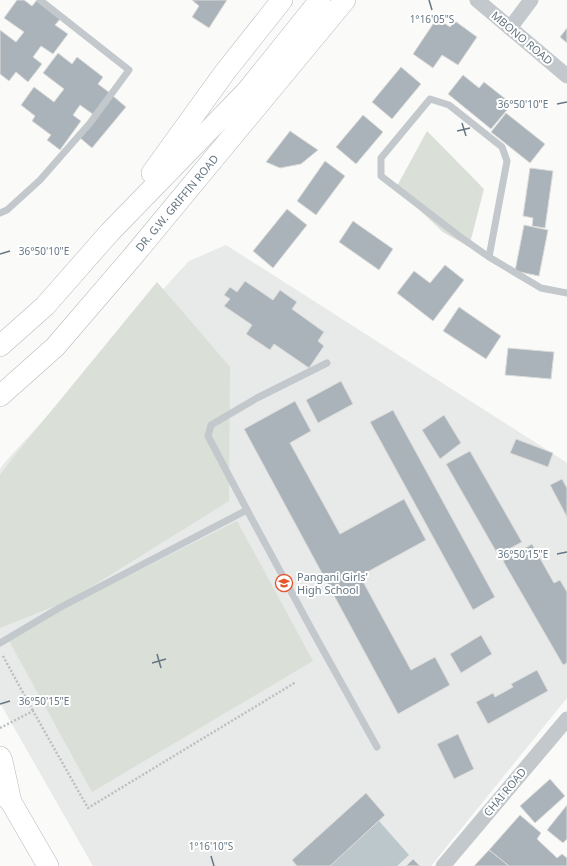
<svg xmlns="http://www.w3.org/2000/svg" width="567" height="866" font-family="'Noto Sans',sans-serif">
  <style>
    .built { fill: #e8e9e9 }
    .green { fill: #dadfd7 }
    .water { fill: #bbc7cb }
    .building { fill: #aab3b9; stroke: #dcdcda }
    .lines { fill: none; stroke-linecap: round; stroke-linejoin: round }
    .secondary-casing { stroke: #b3babf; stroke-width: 22 }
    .path { stroke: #bbbfc2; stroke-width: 2.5; stroke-dasharray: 2 2; stroke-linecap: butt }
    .lane { stroke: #c3c8cc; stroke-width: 7 }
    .street { stroke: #c3c8cc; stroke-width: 15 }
    .secondary { stroke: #fff; stroke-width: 21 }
    .ticks { fill: none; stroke: #657683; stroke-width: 1.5 }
    .labels { text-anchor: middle; stroke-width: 4; stroke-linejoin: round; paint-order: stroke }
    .street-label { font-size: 11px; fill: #657683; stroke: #fff }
    .poi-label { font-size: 11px; fill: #657683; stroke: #fff; text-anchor: start }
    .ticks-label { font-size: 10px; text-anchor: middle; fill: #657683; stroke: #fff; stroke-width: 4; stroke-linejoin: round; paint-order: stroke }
  </style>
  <rect width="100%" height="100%" fill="#fafaf8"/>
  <polygon class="built" points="226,245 566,462 567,464 567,698 431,866 93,866 0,703 0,469 6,461 189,261"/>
  <g class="green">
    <polygon points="427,131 484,189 469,247 443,232 396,188"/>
    <polygon points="157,282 230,367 229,501 70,600 0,628 0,475 11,460"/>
    <polygon points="237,521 313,661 92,792 7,637"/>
  </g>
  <polygon class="water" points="379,821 409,855 397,866 330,866"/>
  <g class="building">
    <polygon points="17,0 24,0 32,6 37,0 61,18 55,25 68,34 53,54 41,46 33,57 42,64 28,82 16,72 9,81 0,74 0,30 16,42 24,32 4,18"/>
    <polygon points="192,0 227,0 209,28 192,17 199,6"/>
    <polygon points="437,18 450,27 455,21 477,37 458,65 442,55 433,68 413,54"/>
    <polygon points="567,28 567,43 560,37"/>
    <polygon points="58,53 72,64 77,57 103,77 98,84 110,93 94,115 80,105 73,115 81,121 60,150 47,140 51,135 32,121 35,116 21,105 34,87 54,102 64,89 43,73"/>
    <polygon points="401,67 421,84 392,119 372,102"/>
    <polygon points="463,75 479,88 484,82 512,104 491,129 448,94"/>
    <polygon points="113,96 126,107 92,148 79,137"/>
    <polygon points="506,113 545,144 530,163 491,132"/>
    <polygon points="363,115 383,132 356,164 336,147"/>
    <polygon points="290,131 318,150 301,164 280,168 266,162"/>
    <polygon points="325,161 345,176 316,215 297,201"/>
    <polygon points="530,168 553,171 545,228 532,226 533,218 523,216"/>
    <polygon points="287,209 307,225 273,268 253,251"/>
    <polygon points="353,221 393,249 379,270 339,242"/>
    <polygon points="524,225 548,230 539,276 515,271"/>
    <polygon points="445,265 464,280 433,321 397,293 414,271 430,283"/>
    <polygon points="245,281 273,300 280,290 297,302 292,309 324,332 318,341 324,346 309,368 274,344 270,350 246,334 252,325 224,306 230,299 224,295 230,287 237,292"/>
    <polygon points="459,307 501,336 486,359 443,331"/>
    <polygon points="508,348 554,352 551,379 505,375"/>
    <polygon points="341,381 353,404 318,423 306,400"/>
    <polygon points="295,401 311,431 290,443 340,534 404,499 426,540 360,576 411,670 435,657 450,685 398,714 244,429"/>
    <polygon points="393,410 495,597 473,610 370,422"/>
    <polygon points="444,415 461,443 440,459 422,430"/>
    <polygon points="516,439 553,453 548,467 510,453"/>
    <polygon points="470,451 522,542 498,555 446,464"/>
    <polygon points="562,479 567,488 567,517 550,485"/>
    <polygon points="532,544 554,583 560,580 567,592 567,663 563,665 503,561"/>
    <polygon points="481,635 492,654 461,673 450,654"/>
    <polygon points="537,670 548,691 488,724 476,702 493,693 495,697 513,687 511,684"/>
    <polygon points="458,734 474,769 454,779 437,744"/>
    <polygon points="550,779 565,796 535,823 520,806"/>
    <polygon points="366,793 385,815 330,866 297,866 292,860"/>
    <polygon points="567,805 567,839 563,843 547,830"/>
    <polygon points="520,815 541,833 537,839 557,858 562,854 567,858 567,866 509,866 489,850"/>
    <polygon points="489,850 509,866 474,866"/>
    <polygon points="413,859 420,866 406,866"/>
  </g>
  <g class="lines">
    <g class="secondary-casing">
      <g id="secondary">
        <polyline points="239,102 247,91 320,0"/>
        <polyline points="152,173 225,72 282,0"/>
        <polyline points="0,346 45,306 110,232 247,91"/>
        <polyline points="0,396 55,347 134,255 345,0"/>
        <polyline points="0,757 2,761 11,802"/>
        <polyline points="0,791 11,802 48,866"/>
      </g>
    </g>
    <g class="path">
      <polyline points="3,656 33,711"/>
      <polyline points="0,728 33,711 88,808 296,682"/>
    </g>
    <g class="lane">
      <polyline points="0,213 7,210 40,180 90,123 129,70 40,0"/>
      <polyline points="489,257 507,161 502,147 449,105 430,99 381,158 381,176 459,236 489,257 541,288 567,293"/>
      <polyline points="247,510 208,436 211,425 257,398 327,363"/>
      <polyline points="0,643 59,608 247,510 313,632 377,747"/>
    </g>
    <g class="street">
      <polyline points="477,0 567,76"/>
      <polyline points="510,28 531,0"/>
      <polyline points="443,866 567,719"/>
    </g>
    <use href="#secondary" class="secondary"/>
  </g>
  <path class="ticks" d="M429 0 432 10M557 104 567 102M462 123 466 136M457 131 470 128M0 254 10 251M557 554 567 552M157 654 161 668M152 663 166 659M0 704 10 701M211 856 214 866"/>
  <defs>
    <g id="school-ring" transform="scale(0.9)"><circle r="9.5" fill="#fff" stroke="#e4572e" stroke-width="1.5"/><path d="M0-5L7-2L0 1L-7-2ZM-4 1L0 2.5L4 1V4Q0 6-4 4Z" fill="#e4572e"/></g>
  </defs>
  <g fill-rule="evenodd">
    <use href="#school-ring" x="284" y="583"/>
  </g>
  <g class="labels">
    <g class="street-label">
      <text transform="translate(522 38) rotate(40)" y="4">MBONO ROAD</text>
      <text transform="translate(177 203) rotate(-50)" y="4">DR. G.W. GRIFFIN ROAD</text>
      <text transform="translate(505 792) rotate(-50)" y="4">CHAI ROAD</text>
    </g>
    <g class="poi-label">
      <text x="297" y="581">Pangani Girls'<tspan x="297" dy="13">High School</tspan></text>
    </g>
  </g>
  <g class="ticks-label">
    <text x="432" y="23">1°16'05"S</text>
    <text x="523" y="108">36°50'10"E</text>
    <text x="44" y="255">36°50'10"E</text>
    <text x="523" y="558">36°50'15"E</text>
    <text x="44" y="705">36°50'15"E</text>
    <text x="211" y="850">1°16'10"S</text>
  </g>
</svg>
